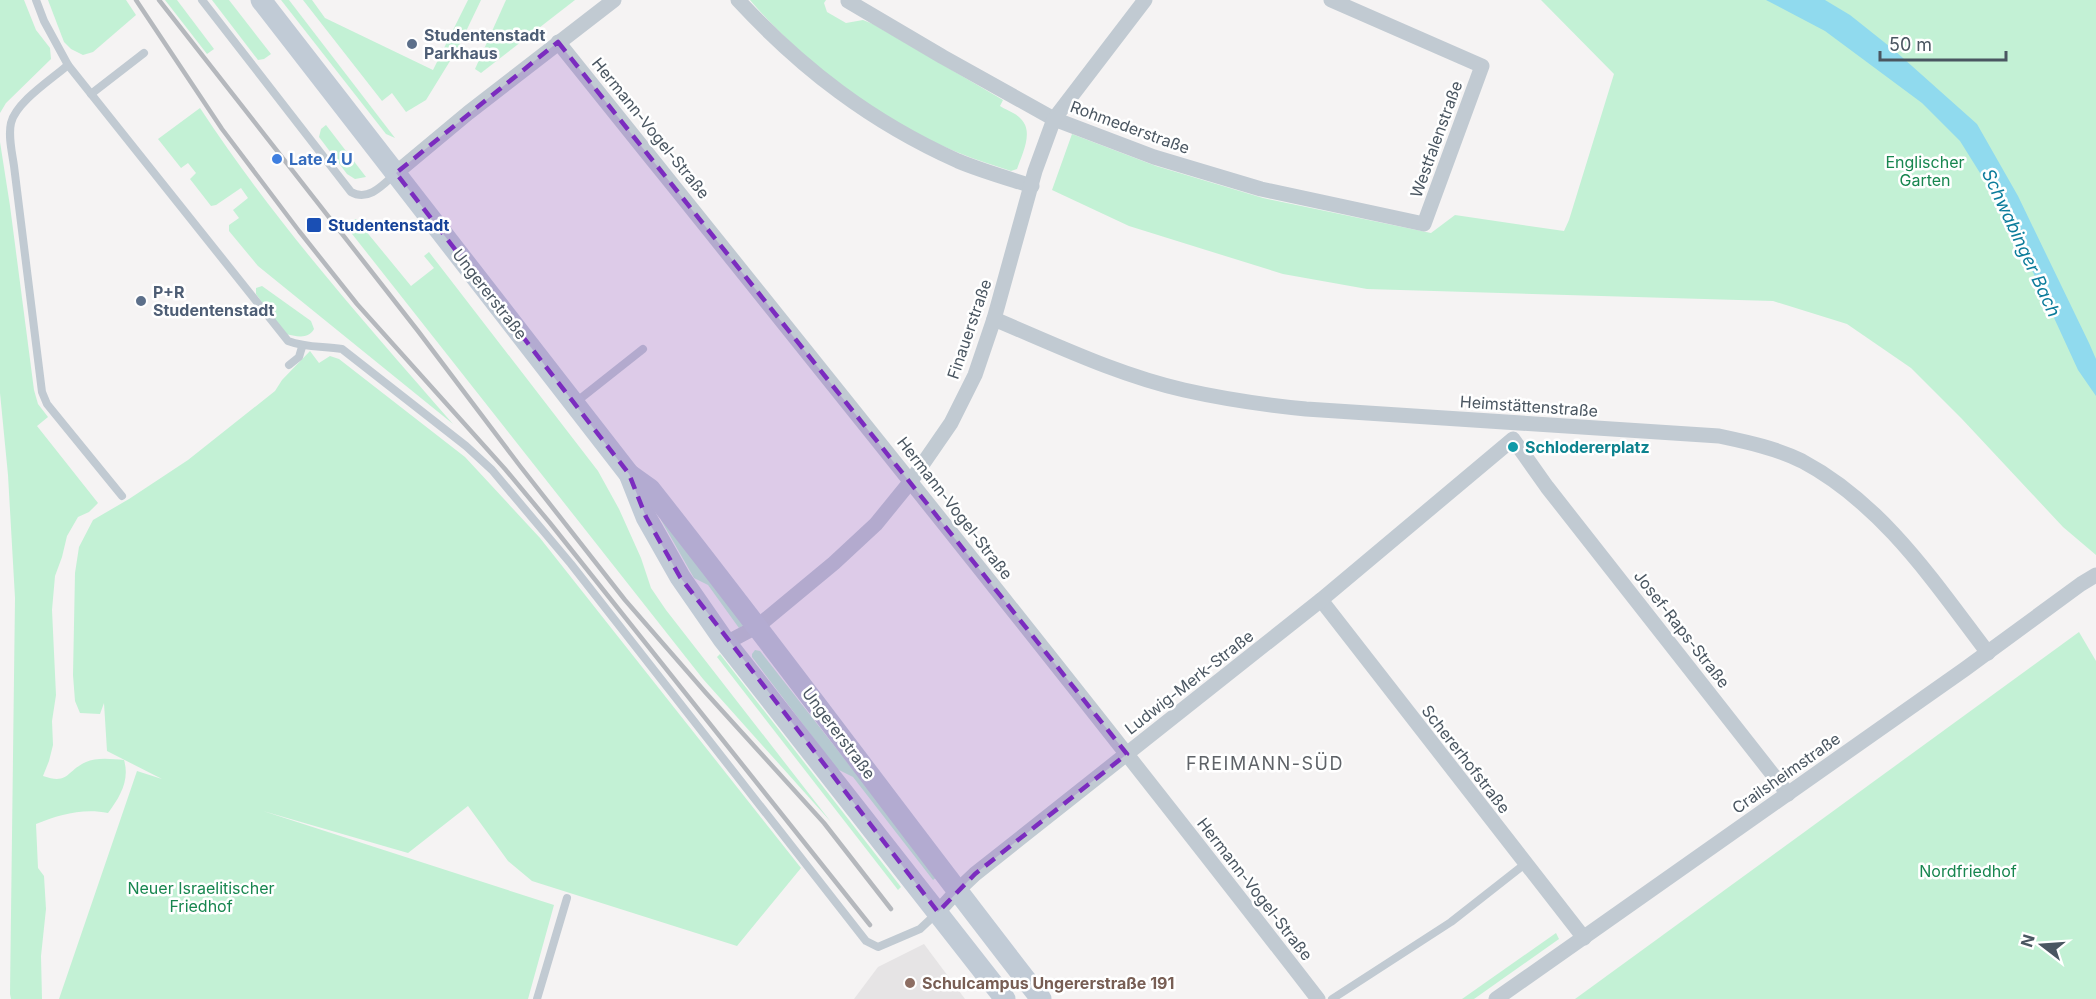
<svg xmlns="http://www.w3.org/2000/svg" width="2096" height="999" font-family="Inter,sans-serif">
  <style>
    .education { fill: #e6e4e5 }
    .green { fill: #c3f1d5 }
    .water { fill: #90daee }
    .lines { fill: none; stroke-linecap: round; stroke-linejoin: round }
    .service { stroke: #c1cad2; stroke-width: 8 }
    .minor { stroke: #c1cad2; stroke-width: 15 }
    .secondary { stroke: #c1cbd6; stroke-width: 21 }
    .rail { stroke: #b5b8bd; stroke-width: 4.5 }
    .marked { fill: #7b2cbf; fill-opacity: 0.2; stroke: #7b2cbf; stroke-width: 4.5; stroke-dasharray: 12 8; stroke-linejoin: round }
    .service-dot { fill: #5c6f8a; stroke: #fff; stroke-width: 2 }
    .shop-dot { fill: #3f7fe0; stroke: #fff; stroke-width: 2 }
    .transit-dot { fill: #1a4fb4; stroke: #fff; stroke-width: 2 }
    .culture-dot { fill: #0f9aa8; stroke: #fff; stroke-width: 2 }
    .education-dot { fill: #8d6e63; stroke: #fff; stroke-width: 2 }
    .labels { text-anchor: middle; stroke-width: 5; stroke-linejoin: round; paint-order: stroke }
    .service-label { font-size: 16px; font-weight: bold; fill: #4e5e75; stroke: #fff; text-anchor: start }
    .street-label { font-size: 16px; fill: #4a5661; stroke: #fff }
    .shop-label { font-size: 16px; font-weight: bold; fill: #366cbe; stroke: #fff; text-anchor: start }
    .park-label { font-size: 16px; fill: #17864f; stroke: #fff }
    .transit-label { font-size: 16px; font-weight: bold; fill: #164399; stroke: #fff; text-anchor: start }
    .culture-label { font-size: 16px; font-weight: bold; fill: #0d838f; stroke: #fff; text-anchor: start }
    .education-label { font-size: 16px; font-weight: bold; fill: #785e54; stroke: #fff; text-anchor: start }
    .water-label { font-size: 18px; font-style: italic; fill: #0c7c9b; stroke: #fff }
    .neighbourhood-label { font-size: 18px; letter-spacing: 1.5px; fill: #5f6368; stroke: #fff }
  </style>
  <rect width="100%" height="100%" fill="#f5f3f3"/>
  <polygon class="education" points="924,944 965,999 854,999 878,967"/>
  <g class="green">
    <polygon points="0,0 24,0 36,30 50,48 51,59 6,103 0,113"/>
    <polygon points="48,0 126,0 136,15 93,52 83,55 71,49 64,42"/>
    <polygon points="165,0 177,0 214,49 207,54"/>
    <polygon points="212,0 229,0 271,54 264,59 258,60"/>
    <polygon points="281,0 289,0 395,138 386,134"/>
    <polygon points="303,0 312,0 325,18 433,70 468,0 481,0 458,48 426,100 406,112 392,93 382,101"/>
    <polygon points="506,0 575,0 481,73 475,69"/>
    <path d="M750 0H826L824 3 827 12 846 23 863 20 873 24 1003 100 1000 106C1006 110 1016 113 1021 119 1034 132 1022 154 1017 169L1011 171C994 165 976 160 959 153 878 119 807 66 750 0Z"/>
    <polygon points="1541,0 2096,0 2096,555 2063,527 1962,419 1911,368 1847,324 1773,301 1367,289 1283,274 1129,226 1052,190 1072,134 1156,166 1263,198 1431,233 1455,215 1564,231 1569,220 1614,74"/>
    <path d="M200 108C274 221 364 322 453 424L258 266 229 231V225L239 218 233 210 248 198 241 188 216 205 211 206 190 179 196 173 188 163 181 168 158 139Z"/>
    <polygon points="326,125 366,177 355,179 347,174 319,137 321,129"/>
    <path d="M0 142 10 206 34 390 38 404 48 417 37 426 98 503 89 512 78 517 67 536 62 557 55 576 52 610 56 695 52 721 53 745 49 761 43 776C69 785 66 771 86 762 96 757 113 759 124 760 130 780 120 797 108 813 82 808 59 815 36 824L38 868 44 876 46 909 41 956 42 999H11L10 994 15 598 8 475 0 393Z"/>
    <polygon points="356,219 411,286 434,268 424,256 429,252 598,471 619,509 641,558 651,588 666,610 831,822 703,679 345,225"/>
    <path d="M262 286 311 321 314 329C308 340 296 336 285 334L256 294V288Z"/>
    <polygon points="310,351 319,363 330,356 339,359 465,457 540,538 801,868 737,946 532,881 508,861 468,806 408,853 263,811 554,905 528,999 59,999 137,771 162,779 107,751 104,703 100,714 80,713 75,701 73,675 75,573 79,547 93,520 129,499 188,460 275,391 282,380"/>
    <polygon points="664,519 744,625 739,628 708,585 694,578 661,520"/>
    <polygon points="2079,632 2096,661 2096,999 1575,999"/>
    <polygon points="755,650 760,651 937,877 933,880 853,777 837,769 752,657 752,654"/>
    <polygon points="720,654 901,887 898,890 717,657"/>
    <polygon points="1556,933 1559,939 1474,999 1462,999"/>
  </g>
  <polygon class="water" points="1766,0 1825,0 1850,15 1894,50 1977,124 2018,196 2089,343 2096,359 2096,396 2078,370 2020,244 1990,189 1960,141 1922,103 1825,31"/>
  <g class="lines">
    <g class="service">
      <path d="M36 0 44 21 68 65 288 341C306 348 323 346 342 349L466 446 492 470 571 564 866 941 878 947 920 929 937 913"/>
      <path d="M202 0 351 192C368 202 383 185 395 174"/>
      <path d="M68 65C52 79 16 102 11 123 8 136 12 152 14 166L42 392 47 404 122 496"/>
      <polyline points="91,94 144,53"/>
      <polyline points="289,365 299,357 302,347"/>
      <polyline points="576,402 643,349"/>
      <polyline points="537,999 567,898"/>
      <polyline points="1332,999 1451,922 1525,864"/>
    </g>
    <g class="minor">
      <path d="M738 0C802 69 871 122 958 161 982 171 1007 178 1032 186"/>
      <polyline points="848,1 943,57 1054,119 1154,157 1261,189 1424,224 1482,66 1331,0"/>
      <path d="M558 42C813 360 1069 677 1318 999"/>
      <polyline points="396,173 468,113 614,0"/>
      <path d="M994 319C1056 345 1118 375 1184 390 1224 399 1265 405 1306 409L1719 436C1747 442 1776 448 1802 461 1883 504 1934 582 1988 653"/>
      <polyline points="1321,600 1584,938"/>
      <polyline points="726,643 758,626 834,563 876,524 911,481 951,423 975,375 994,319 1035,171 1054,119 1145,0"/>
      <polyline points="938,912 957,891 975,874 1321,600 1513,439 1547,487 1788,794"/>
      <polyline points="1496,999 1965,669 2081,584 2096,575"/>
    </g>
    <g class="secondary">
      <polyline points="261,0 629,474 646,517 680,577 723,639 1005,999"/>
      <path d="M629 474 650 489C783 657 909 830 1041 999"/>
    </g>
    <g class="rail">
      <polyline points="136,0 222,129 299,231 357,304 505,469 550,523 870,925"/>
      <polyline points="159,0 418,331 520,466 625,600 706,693 824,823 891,909"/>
    </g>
  </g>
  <path class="marked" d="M558 42 1127 754 975 874 938 912 680 577 646 517 629 474 396 173Z"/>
  <g class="service-dot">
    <circle cx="412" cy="44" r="6"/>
    <circle cx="141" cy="301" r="6"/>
  </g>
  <circle class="shop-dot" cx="277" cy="159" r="6"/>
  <rect class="transit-dot" x="306" y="217" width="16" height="16" rx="3"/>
  <circle class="culture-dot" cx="1513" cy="447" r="6"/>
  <circle class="education-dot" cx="910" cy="983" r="6"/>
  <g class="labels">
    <g class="service-label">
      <text x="424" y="41">Studentenstadt<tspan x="424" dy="18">Parkhaus</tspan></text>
      <text x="153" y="298">P+R<tspan x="153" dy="18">Studentenstadt</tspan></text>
    </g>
    <g class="street-label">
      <text transform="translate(1130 127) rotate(20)" y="6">Rohmederstraße</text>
      <text transform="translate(651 128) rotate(51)" y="6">Hermann-Vogel-Straße</text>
      <text transform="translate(1436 139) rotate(-70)" y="6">Westfalenstraße</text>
      <text transform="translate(490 294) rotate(52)" y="6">Ungererstraße</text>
      <text transform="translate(969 329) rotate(-71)" y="6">Finauerstraße</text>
      <text transform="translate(1529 406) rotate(4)" y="6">Heimstättenstraße</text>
      <text transform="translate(955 508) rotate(52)" y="6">Hermann-Vogel-Straße</text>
      <text transform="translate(1682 629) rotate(52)" y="6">Josef-Raps-Straße</text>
      <text transform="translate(1189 682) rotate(-38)" y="6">Ludwig-Merk-Straße</text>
      <text transform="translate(839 733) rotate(53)" y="6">Ungererstraße</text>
      <text transform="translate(1466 759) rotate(52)" y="6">Schererhofstraße</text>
      <text transform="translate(1786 773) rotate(-35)" y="6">Crailsheimstraße</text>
      <text transform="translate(1255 889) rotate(52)" y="6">Hermann-Vogel-Straße</text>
    </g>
    <g class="shop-label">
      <text x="289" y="165">Late 4 U</text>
    </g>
    <g class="park-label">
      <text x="1925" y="168">Englischer<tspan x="1925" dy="18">Garten</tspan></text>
      <text x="1968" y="877">Nordfriedhof</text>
      <text x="201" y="894">Neuer Israelitischer<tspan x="201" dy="18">Friedhof</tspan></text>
    </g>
    <g class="transit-label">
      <text x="328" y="231">Studentenstadt</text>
    </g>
    <g class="culture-label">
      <text x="1525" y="453">Schlodererplatz</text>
    </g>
    <g class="education-label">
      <text x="922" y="989">Schulcampus Ungererstraße 191</text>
    </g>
    <g class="water-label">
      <text transform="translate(2021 243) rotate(65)" y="6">Schwabinger Bach</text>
    </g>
    <g class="neighbourhood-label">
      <text x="1265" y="770">FREIMANN-SÜD</text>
    </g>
  </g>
  <g transform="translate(2042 945) rotate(287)" stroke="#ffffff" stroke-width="4.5" paint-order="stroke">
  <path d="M0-4.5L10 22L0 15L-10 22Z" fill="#4a5661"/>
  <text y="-9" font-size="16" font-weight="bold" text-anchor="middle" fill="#4a5661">N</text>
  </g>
  <path d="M1880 51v9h126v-9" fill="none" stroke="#4a5661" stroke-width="3"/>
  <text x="1889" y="51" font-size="18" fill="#4a5661" stroke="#ffffff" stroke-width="4.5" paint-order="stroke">50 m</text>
</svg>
